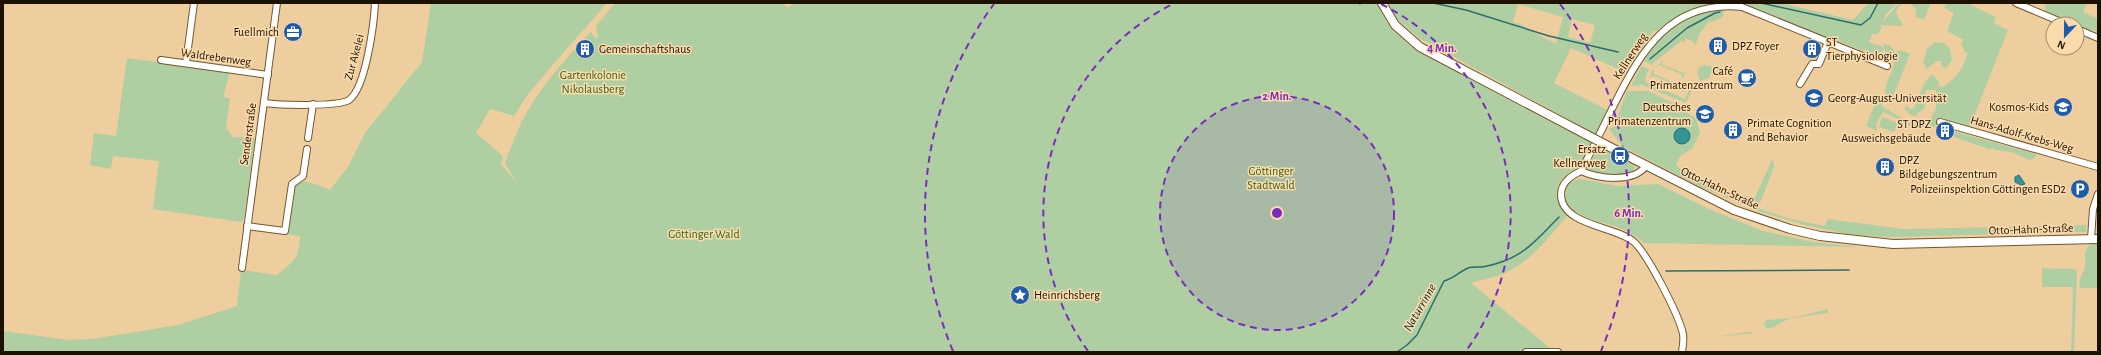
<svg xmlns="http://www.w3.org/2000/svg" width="2101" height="355" font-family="'Alegreya Sans',sans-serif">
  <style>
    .green { fill: #afcfa3; fill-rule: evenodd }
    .water { fill: #319496; stroke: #2b6d6a }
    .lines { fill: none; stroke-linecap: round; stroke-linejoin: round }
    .stream { stroke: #2b6d6a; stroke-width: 1.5 }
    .street-casing { stroke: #73572b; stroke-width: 8 }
    .secondary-casing { stroke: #73572b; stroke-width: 10 }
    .street { stroke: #fff; stroke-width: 6 }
    .secondary { stroke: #fff; stroke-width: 8 }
    .secondary-bridge-casing { stroke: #73572b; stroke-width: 10; stroke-linecap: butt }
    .secondary-bridge { stroke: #fff; stroke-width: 8 }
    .ring { fill: none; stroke: #7b2cbf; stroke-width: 2; stroke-dasharray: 7 5 }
    .labels { text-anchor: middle; stroke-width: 3; stroke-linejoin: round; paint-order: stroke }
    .poi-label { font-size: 12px; fill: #1d1202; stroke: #fbdbac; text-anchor: end }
    .street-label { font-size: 12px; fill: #1d1202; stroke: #fbdbac }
    .park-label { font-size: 12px; fill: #316419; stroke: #fbdbac }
    .water-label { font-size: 13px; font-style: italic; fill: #053435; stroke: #fbdbac }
    .centre { fill: #7b2cbf; stroke: #fbdbac; stroke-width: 2 }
    .ring-label { font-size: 12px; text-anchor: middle; font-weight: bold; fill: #7b2cbf; stroke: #fbdbac; stroke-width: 3; stroke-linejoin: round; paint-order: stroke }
  </style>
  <rect width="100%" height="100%" fill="#eece9f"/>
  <g class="green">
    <path d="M431 3H607L550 68 529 93 514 116 490 109 476 133 503 156 501 164 516 182 505 163C510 150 515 136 521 123 538 89 565 59 591 32L595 38H598L596 26 615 3H783L788 8 794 3H1378L1387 22 1395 32 1423 53 1558 126 1594 143C1590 150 1586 159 1581 165 1577 170 1570 172 1565 176 1552 188 1558 204 1567 216 1550 236 1533 259 1509 271 1498 277 1483 279 1471 283L1555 352H3V331L69 340 92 339 178 325 237 306 241 270 277 275C294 261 299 259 300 236L286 234 293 185C302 177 320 186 330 190L348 167 365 133 422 62Z"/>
    <path d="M1388 3H1718C1695 5 1675 16 1657 31H1653L1627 73 1571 48 1554 83 1609 111 1597 135 1419 38 1396 18ZM1518 4 1563 17 1556 43C1540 38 1529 26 1513 22ZM1572 19 1595 25 1590 43 1568 37Z"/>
    <polygon points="1747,3 1781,3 1853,20 1868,3 1897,3 1886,14 1882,23 1897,5 1904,3 1898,7 1896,13 1903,26 1879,25 1882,27 1877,35 1873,33 1869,42 1883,47 1883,52 1870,54 1866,50 1866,48 1863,51 1832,38 1831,41 1749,7"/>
    <polygon points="1909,3 1931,3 1924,20 1916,17 1916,9"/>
    <path d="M1947 3H1967L1996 17 1994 23 2008 30 1969 129 1937 120 1935 127H1911L1899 119 1883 112 1876 124 1877 131 1866 126 1875 104 1872 102 1876 93 1884 103 1881 105 1883 107 1910 123 1919 124 1925 122 1931 118 1936 109V90H1926L1925 108 1920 112 1917 113V116L1911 115 1904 109 1907 105 1910 109 1914 108 1925 82 1932 74 1939 82 1938 86 1943 87C1959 75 1961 71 1968 52L1965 53 1961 42 1964 40 1947 31 1954 13 1944 8Z"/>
    <polygon points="2046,3 2087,3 2083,12 2098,19 2098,32 2091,29 2091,32 2077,26 2077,24 2072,24 2044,13"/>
    <path d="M1724 9 1723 17 1712 22 1709 21 1700 33 1695 46 1694 42 1685 38V42L1681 41 1651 65 1643 60C1665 29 1685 13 1724 9Z"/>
    <polygon points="1935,42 1944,43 1950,49 1952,60 1946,68 1942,67 1941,61 1937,61 1927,69 1923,62 1927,49"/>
    <path d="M1883 43 1890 46 1895 52 1901 50 1910 54 1892 99 1889 103 1884 96 1886 94C1882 80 1906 61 1885 52Z"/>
    <polygon points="127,58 230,72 223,97 230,98 226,128 233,137 255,138 244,219 241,222 153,209 159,161 113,156 111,169 90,165 94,133 116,136"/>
    <polygon points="1662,61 1664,62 1661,64 1683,73 1685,71 1684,77 1680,77 1683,75 1660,65 1656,67"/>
    <polygon points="1705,65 1713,67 1709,78 1700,81 1697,72 1699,67"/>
    <polygon points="1641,66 1649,69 1645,79 1647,83 1685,99 1690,87 1693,87 1686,103 1642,85 1631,86"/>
    <polygon points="1654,70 1654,74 1684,87 1686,87 1686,84 1687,85 1685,92 1683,92 1685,89 1654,76 1650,78 1652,71"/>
    <path d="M1627 91H1648L1677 105 1696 119 1700 133 1692 149 1680 156 1676 165C1691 179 1735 196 1755 197L1773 158 1774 167 1758 208 1787 218 1824 226 1828 219 1904 229 2086 225V232L1890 237 1848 234 1804 225 1755 210 1699 186 1622 146 1609 129 1614 126Z"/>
    <polygon points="1882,117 1898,123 1894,132 1879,127"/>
    <polygon points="1949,130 2036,154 2035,158 2030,160 2011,152 1994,150 1994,148 1989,149 1948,135"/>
    <polygon points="1600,145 1633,163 1635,168 1630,175 1595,174 1590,172 1588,165"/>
    <path d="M1582 179 1617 186 1658 184 1711 210 1763 231 1813 242 1861 247 1644 243C1636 236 1628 231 1617 227 1602 222 1556 214 1567 188 1570 180 1575 180 1582 179Z"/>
    <path d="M2092 243H2098V288H2080C2078 279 2083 274 2085 266 2087 257 2081 252 2092 243Z"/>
    <polygon points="2042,268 2074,269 2077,271 2074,352 2071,352 2073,287 2042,287"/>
    <path d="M1828 309V313C1814 315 1797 316 1784 321 1778 324 1774 328 1767 329L1764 325 1766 320 1792 318Z"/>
    <polygon points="1748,332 1756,333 1715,337"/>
  </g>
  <g class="water">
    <circle cx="1682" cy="136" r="8"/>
    <polygon points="2019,175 2025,184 2021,185 2015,182 2015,177"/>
  </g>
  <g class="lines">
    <g class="stream">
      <polyline points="1359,3 1360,4"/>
      <polyline points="1433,3 1466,10 1549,36 1618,52"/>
      <polyline points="1761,3 1861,25 1870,18 1878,3"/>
      <polyline points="1650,59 1687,28 1715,13 1720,12"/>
      <polyline points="1574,219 1593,228"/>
      <polyline points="1666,271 1849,270"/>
      <path d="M1397 352 1407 345 1417 335 1444 281C1454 278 1459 272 1468 268 1474 266 1481 268 1487 266 1492 265 1499 263 1504 261 1527 253 1542 234 1559 217"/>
    </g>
    <g class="street-casing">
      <g id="street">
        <polyline points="2016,3 2066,24"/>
        <polyline points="2077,29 2098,38"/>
        <polyline points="161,60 268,75"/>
        <polyline points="186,63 194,3"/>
        <polyline points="1800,84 1812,64 1819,64 1828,42"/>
        <path d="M264 103C278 105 338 107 349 100 366 88 374 23 375 3"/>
        <polyline points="1940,122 2098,167"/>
        <polyline points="308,138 313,104"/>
        <path d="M1581 171C1593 148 1604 125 1615 103 1642 49 1672 0 1742 7L1887 66"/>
        <path d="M1581 171C1571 176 1561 182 1561 195 1562 226 1616 226 1634 242 1648 255 1679 315 1683 334 1684 340 1683 346 1682 352"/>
        <path d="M1581 171C1599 179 1633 183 1646 166"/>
        <polyline points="247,226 285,231 292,184 303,176 307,149"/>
        <polyline points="2091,239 2093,209 2098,194"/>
        <polyline points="242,268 277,3"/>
        <polyline points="1526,352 1558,352"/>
      </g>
    </g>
    <g class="secondary-casing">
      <g id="secondary">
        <polyline points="1382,3 1395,25 1420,47 1587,135"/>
        <polyline points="1610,147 1734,210 1790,229 1820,236 1893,244 2098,239"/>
      </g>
    </g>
    <use href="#street" class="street"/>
    <use href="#secondary" class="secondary"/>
    <g class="secondary-bridge-casing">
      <polyline id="secondary-bridge" points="1587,135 1610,147"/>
    </g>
    <use href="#secondary-bridge" class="secondary-bridge"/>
  </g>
  <circle cx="1277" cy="213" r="117" fill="#7b2cbf" fill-opacity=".12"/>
  <g class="ring">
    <circle cx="1277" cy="213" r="117"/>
    <path d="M1088 351A234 234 0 0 1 1173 4M1381 4A234 234 0 0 1 1466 351"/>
    <path d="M953 351A352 352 0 0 1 994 4M1560 4A352 352 0 0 1 1601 351"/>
  </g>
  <defs>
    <g id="office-disc" transform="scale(1)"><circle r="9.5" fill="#1e5bac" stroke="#fbdbac"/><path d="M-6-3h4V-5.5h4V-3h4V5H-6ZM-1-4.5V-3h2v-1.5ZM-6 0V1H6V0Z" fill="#fff"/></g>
    <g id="building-disc" transform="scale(1)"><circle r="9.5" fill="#1e5bac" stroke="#fbdbac"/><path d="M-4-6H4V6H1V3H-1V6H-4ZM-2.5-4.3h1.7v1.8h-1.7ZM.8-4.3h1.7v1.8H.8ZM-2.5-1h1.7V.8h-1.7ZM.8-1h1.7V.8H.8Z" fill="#fff"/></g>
    <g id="cafe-disc" transform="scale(1)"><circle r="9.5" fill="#1e5bac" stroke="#fbdbac"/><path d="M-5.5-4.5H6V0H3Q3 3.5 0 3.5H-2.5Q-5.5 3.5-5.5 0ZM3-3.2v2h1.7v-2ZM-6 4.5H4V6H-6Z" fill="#fff"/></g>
    <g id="university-disc" transform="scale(1)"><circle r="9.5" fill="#1e5bac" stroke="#fbdbac"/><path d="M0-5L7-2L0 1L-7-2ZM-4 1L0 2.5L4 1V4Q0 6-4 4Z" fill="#fff"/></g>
    <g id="school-disc" transform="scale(1)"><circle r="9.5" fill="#1e5bac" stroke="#fbdbac"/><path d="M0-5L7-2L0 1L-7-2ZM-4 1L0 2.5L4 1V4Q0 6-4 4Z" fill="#fff"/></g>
    <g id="bus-disc" transform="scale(1)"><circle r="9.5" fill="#1e5bac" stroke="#fbdbac"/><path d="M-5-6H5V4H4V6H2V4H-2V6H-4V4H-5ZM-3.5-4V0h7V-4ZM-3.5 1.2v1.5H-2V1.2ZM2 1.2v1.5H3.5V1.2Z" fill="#fff"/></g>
    <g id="parking-disc" transform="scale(1)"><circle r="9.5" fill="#1e5bac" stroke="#fbdbac"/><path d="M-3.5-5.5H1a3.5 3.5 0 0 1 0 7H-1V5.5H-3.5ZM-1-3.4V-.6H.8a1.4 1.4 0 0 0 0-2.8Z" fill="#fff"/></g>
    <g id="sight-disc" transform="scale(1)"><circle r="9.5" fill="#1e5bac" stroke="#fbdbac"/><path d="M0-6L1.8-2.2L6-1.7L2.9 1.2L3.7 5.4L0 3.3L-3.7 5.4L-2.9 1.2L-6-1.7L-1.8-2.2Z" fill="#fff"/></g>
  </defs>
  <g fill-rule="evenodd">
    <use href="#office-disc" x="293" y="32"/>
    <use href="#building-disc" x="1718" y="46"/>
    <use href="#building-disc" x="585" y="49"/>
    <use href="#building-disc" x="1812" y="49"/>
    <use href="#cafe-disc" x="1747" y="78"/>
    <use href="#university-disc" x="1814" y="98"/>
    <use href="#school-disc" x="2063" y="107"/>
    <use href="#university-disc" x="1705" y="114"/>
    <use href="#building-disc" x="1733" y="130"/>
    <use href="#building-disc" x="1945" y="131"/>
    <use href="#bus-disc" x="1620" y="156"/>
    <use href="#building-disc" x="1885" y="167"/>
    <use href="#parking-disc" x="2080" y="189"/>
    <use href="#sight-disc" x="1020" y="295"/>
  </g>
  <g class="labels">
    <g class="poi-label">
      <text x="279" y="36">Fuellmich</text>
      <text x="1826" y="46" text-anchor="start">ST<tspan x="1826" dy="14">Tierphysiologie</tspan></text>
      <text x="1732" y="50" text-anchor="start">DPZ Foyer</text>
      <text x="599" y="53" text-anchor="start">Gemeinschaftshaus</text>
      <text x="1733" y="75">Café<tspan x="1733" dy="14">Primatenzentrum</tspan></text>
      <text x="1828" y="102" text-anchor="start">Georg-August-Universität</text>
      <text x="1691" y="111">Deutsches<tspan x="1691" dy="14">Primatenzentrum</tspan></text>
      <text x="2049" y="111">Kosmos-Kids</text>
      <text x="1747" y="127" text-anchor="start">Primate Cognition<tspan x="1747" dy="14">and Behavior</tspan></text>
      <text x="1931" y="128">ST DPZ<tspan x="1931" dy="14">Ausweichsgebäude</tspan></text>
      <text x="1606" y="153">Ersatz<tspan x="1606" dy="14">Kellnerweg</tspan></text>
      <text x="1899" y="164" text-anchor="start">DPZ<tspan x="1899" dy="14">Bildgebungszentrum</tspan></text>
      <text x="2066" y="193">Polizeiinspektion Göttingen ESD2</text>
      <text x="1034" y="299" text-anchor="start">Heinrichsberg</text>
    </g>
    <g class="street-label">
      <text transform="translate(1630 56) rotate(-57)" y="4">Kellnerweg</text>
      <text transform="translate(216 57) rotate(8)" y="4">Waldrebenweg</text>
      <text transform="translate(354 57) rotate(-75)" y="4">Zur Akelei</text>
      <text transform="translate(248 134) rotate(-82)" y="4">Senderstraße</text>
      <text transform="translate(2022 134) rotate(16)" y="4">Hans-Adolf-Krebs-Weg</text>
      <text transform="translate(1720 188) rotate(25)" y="4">Otto-Hahn-Straße</text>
      <text transform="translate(2031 229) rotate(-2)" y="4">Otto-Hahn-Straße</text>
    </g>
    <g class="park-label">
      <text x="593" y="79">Gartenkolonie<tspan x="593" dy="14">Nikolausberg</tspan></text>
      <text x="1271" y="175">Göttinger<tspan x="1271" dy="14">Stadtwald</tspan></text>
      <text x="704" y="238">Göttinger Wald</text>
    </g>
    <g class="water-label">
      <text transform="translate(1419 307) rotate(-60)" y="5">Naturrinne</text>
    </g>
  </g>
  <circle cx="1277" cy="213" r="6" class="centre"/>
  <g class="ring-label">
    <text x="1442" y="52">4 Min.</text>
    <text x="1277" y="100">2 Min.</text>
    <text x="1629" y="217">6 Min.</text>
  </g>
  <rect width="2101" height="355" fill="none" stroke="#1d1202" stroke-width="8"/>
  <g transform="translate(2065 36) rotate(202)"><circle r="19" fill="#fbdbac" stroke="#a28b68"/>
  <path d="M0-3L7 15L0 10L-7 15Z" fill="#1e5bac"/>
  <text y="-6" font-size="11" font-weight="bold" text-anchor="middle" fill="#1d1202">N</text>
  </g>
</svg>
